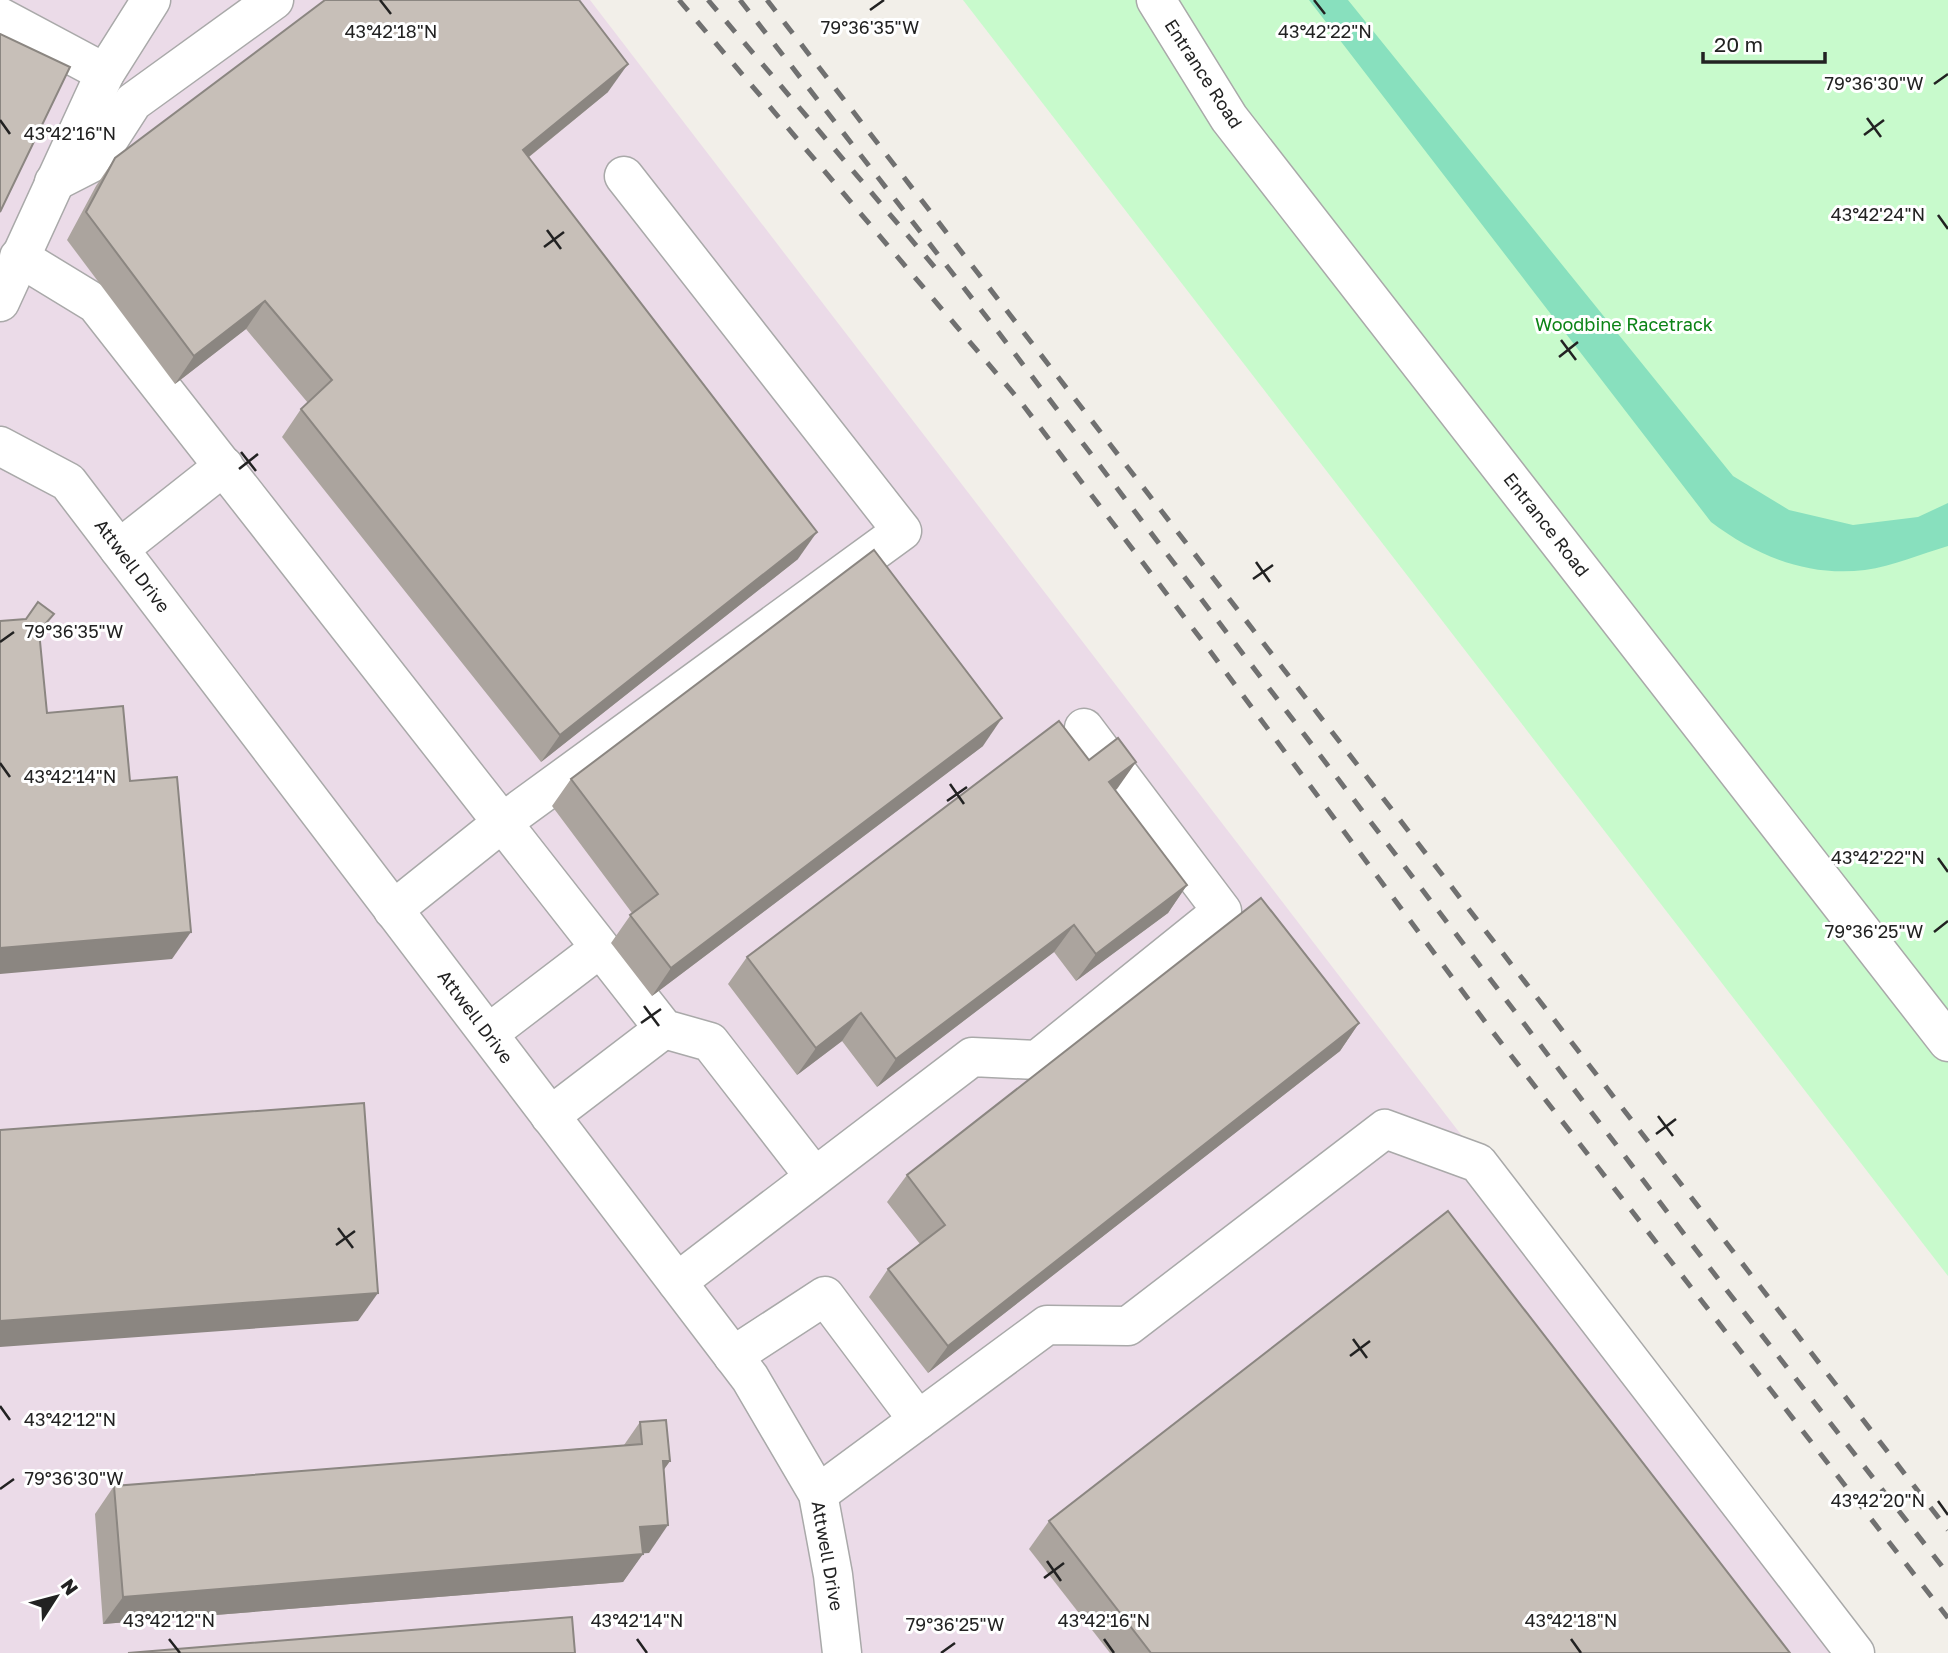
<svg xmlns="http://www.w3.org/2000/svg" width="1948" height="1653" font-family="'Golos Text',sans-serif">
  <style>
    .industrial { fill: #ebdbe8 }
    .park { fill: #c8facc }
    .pitch { fill: #88e0be }
    .lines { fill: none; stroke-linecap: round; stroke-linejoin: round }
    .minor-casing { stroke: #a9a9a9; stroke-width: 41 }
    .minor { stroke: #fff; stroke-width: 38 }
    .rail { stroke: #707070; stroke-width: 5; stroke-dasharray: 14 14; stroke-linecap: butt }
    .wall { fill: #aba49e }
    .shaded-wall { fill: #8b8681 }
    .building { fill: #c7bfb8; stroke: #8b8681; stroke-width: 2 }
    .ticks { fill: none; stroke: #222; stroke-width: 2.5 }
    .labels { text-anchor: middle; stroke-width: 6; stroke-linejoin: round; paint-order: stroke }
    .street-label { font-size: 18px; fill: #222; stroke: #fff }
    .park-label { font-size: 18px; fill: #0c8416; stroke: #fff }
    .ticks-label { font-size: 18px; text-anchor: middle; fill: #222; stroke: #fff; stroke-width: 6; stroke-linejoin: round; paint-order: stroke }
  </style>
  <rect width="100%" height="100%" fill="#f2efe9"/>
  <polygon class="industrial" points="0,0 590,0 1859,1653 0,1653"/>
  <polygon class="park" points="963,0 1948,0 1948,1276"/>
  <path class="pitch" d="M1309 0H1348L1733 476 1789 510 1853 525 1918 517 1948 503V546C1921 554 1893 566 1865 570 1808 577 1756 556 1711 522Z"/>
  <g class="lines">
    <g class="minor-casing">
      <g id="minor">
        <polyline points="1156,0 1229,118 1948,1042"/>
        <polyline points="0,17 105,73"/>
        <polyline points="54,182 95,161 133,102 274,0"/>
        <polyline points="19,257 96,304 664,1029 710,1042 814,1176"/>
        <polyline points="0,302 105,73 151,0"/>
        <polyline points="0,446 68,482 750,1378 818,1494 833,1575 842,1653"/>
        <polyline points="119,549 224,466"/>
        <polyline points="393,910 503,822 902,531 624,176"/>
        <polyline points="489,1033 599,949"/>
        <polyline points="550,1116 664,1029"/>
        <polyline points="677,1282 972,1057 1037,1060 1222,911 1084,728"/>
        <polyline points="733,1356 825,1296 918,1420"/>
        <polyline points="818,1494 1047,1325 1128,1326 1385,1129 1478,1163 1855,1653"/>
      </g>
    </g>
    <use href="#minor" class="minor"/>
    <g class="rail">
      <polyline points="679,0 1020,401 1210,651 1492,1031 1948,1618"/>
      <polyline points="708,0 943,277"/>
      <polyline points="740,0 999,333 1722,1284 1948,1574"/>
      <polyline points="767,0 1948,1530"/>
    </g>
  </g>
  <g class="wall">
    <polygon points="608,92 529,157 798,559 541,762 282,437 301,409 308,403 246,329 175,384 67,240 96,186 115,158"/>
    <polygon points="983,746 652,996 611,943 632,913 552,806 571,779"/>
    <polygon points="1089,760 1136,762 1115,790 1187,885 1168,913 1076,981 1054,952 877,1087 842,1041 797,1075 728,984 747,957"/>
    <polygon points="1359,1023 1340,1051 928,1373 869,1297 888,1269 920,1244 887,1202 907,1175"/>
    <polygon points="640,1422 670,1461 664,1469 649,1553 643,1553 623,1582 103,1624 95,1514 114,1486 624,1445"/>
    <polygon points="1049,1521 1790,1653 1110,1653 1029,1549"/>
  </g>
  <g class="shaded-wall">
    <polygon points="628,64 608,92 504,177 523,150"/>
    <polygon points="265,301 246,329 175,384 194,356"/>
    <polygon points="817,532 798,559 541,762 560,735"/>
    <polygon points="1002,718 983,746 652,996 671,968"/>
    <polygon points="1136,762 1117,789 1089,810 1109,782"/>
    <polygon points="1187,885 1168,913 1076,981 1096,954"/>
    <polygon points="1074,925 1054,952 877,1087 896,1059"/>
    <polygon points="191,932 172,959 0,974 0,948"/>
    <polygon points="861,1013 842,1041 797,1075 816,1048"/>
    <polygon points="1359,1023 1340,1051 928,1373 948,1346"/>
    <polygon points="378,1293 358,1321 0,1347 0,1321"/>
    <polygon points="663,1461 670,1461 650,1489"/>
    <polygon points="668,1525 649,1553 621,1555 640,1527"/>
    <polygon points="643,1554 623,1582 103,1624 123,1597"/>
  </g>
  <g class="building">
    <polygon points="325,0 579,0 628,64 523,150 817,532 560,735 301,409 332,380 265,301 194,356 86,212 115,158"/>
    <polygon points="0,34 70,67 0,212"/>
    <polygon points="874,550 1002,718 671,968 630,915 658,894 571,779"/>
    <polygon points="38,602 54,614 39,631 47,713 123,706 130,781 177,777 191,932 0,948 0,621 26,619"/>
    <polygon points="1059,721 1089,760 1118,738 1136,762 1109,782 1187,885 1096,954 1074,925 896,1059 861,1013 816,1048 747,957"/>
    <polygon points="1261,898 1359,1023 948,1346 888,1269 945,1225 907,1175"/>
    <polygon points="364,1103 378,1293 0,1321 0,1130"/>
    <polygon points="1448,1211 1790,1653 1151,1653 1049,1521"/>
    <polygon points="666,1420 670,1461 663,1461 668,1525 640,1527 643,1554 123,1597 114,1486 642,1444 640,1422"/>
    <polygon points="572,1617 575,1653 128,1653"/>
  </g>
  <path class="ticks" d="M380 0 391 14M1314 0 1325 14M870 10 884 0M1934 84 1948 74M1867 118 1881 137M0 120 10 134M1864 135 1884 120M1938 215 1948 229M547 230 561 249M544 247 564 232M1561 340 1576 360M1559 357 1578 342M241 452 256 471M239 469 258 454M1256 562 1270 582M1253 579 1273 565M0 642 14 632M0 763 10 777M950 784 964 804M947 801 967 787M1938 858 1948 872M1934 932 1948 921M644 1006 659 1026M641 1023 661 1009M1658 1116 1673 1136M1656 1134 1676 1119M338 1228 353 1248M336 1245 355 1231M1353 1339 1367 1358M1350 1356 1370 1341M0 1406 10 1420M0 1489 14 1479M1938 1501 1948 1515M1047 1561 1061 1581M1044 1578 1064 1563M169 1639 180 1653M637 1639 647 1653M1104 1639 1114 1653M1571 1639 1581 1653M941 1653 955 1643"/>
  <g class="labels">
    <g class="street-label">
      <text transform="translate(1203 74) rotate(57)" y="6">Entrance Road</text>
      <text transform="translate(1546 525) rotate(52)" y="6">Entrance Road</text>
      <text transform="translate(132 566) rotate(53)" y="6">Attwell Drive</text>
      <text transform="translate(475 1017) rotate(53)" y="6">Attwell Drive</text>
      <text transform="translate(827 1556) rotate(80)" y="6">Attwell Drive</text>
    </g>
    <g class="park-label">
      <text x="1624" y="331">Woodbine Racetrack</text>
    </g>
  </g>
  <g class="ticks-label">
    <text x="870" y="34">79°36'35"W</text>
    <text x="391" y="38">43°42'18"N</text>
    <text x="1325" y="38">43°42'22"N</text>
    <text x="1874" y="90">79°36'30"W</text>
    <text x="70" y="140">43°42'16"N</text>
    <text x="1878" y="221">43°42'24"N</text>
    <text x="74" y="638">79°36'35"W</text>
    <text x="70" y="783">43°42'14"N</text>
    <text x="1878" y="864">43°42'22"N</text>
    <text x="1874" y="938">79°36'25"W</text>
    <text x="70" y="1426">43°42'12"N</text>
    <text x="74" y="1485">79°36'30"W</text>
    <text x="1878" y="1507">43°42'20"N</text>
    <text x="169" y="1627">43°42'12"N</text>
    <text x="637" y="1627">43°42'14"N</text>
    <text x="1104" y="1627">43°42'16"N</text>
    <text x="1571" y="1627">43°42'18"N</text>
    <text x="955" y="1631">79°36'25"W</text>
  </g>
  <g transform="translate(56 1597) rotate(54)" stroke="#ffffff" stroke-width="5" paint-order="stroke">
  <path d="M0-5L12 26L0 18L-12 26Z" fill="#222222"/>
  <text y="-10" font-size="19" font-weight="bold" text-anchor="middle" fill="#222222">N</text>
  </g>
  <path d="M1703 52v10h122v-10" fill="none" stroke="#222222" stroke-width="3.5"/>
  <text x="1714" y="52" font-size="21" fill="#222222" stroke="#ffffff" stroke-width="5" paint-order="stroke">20 m</text>
</svg>
